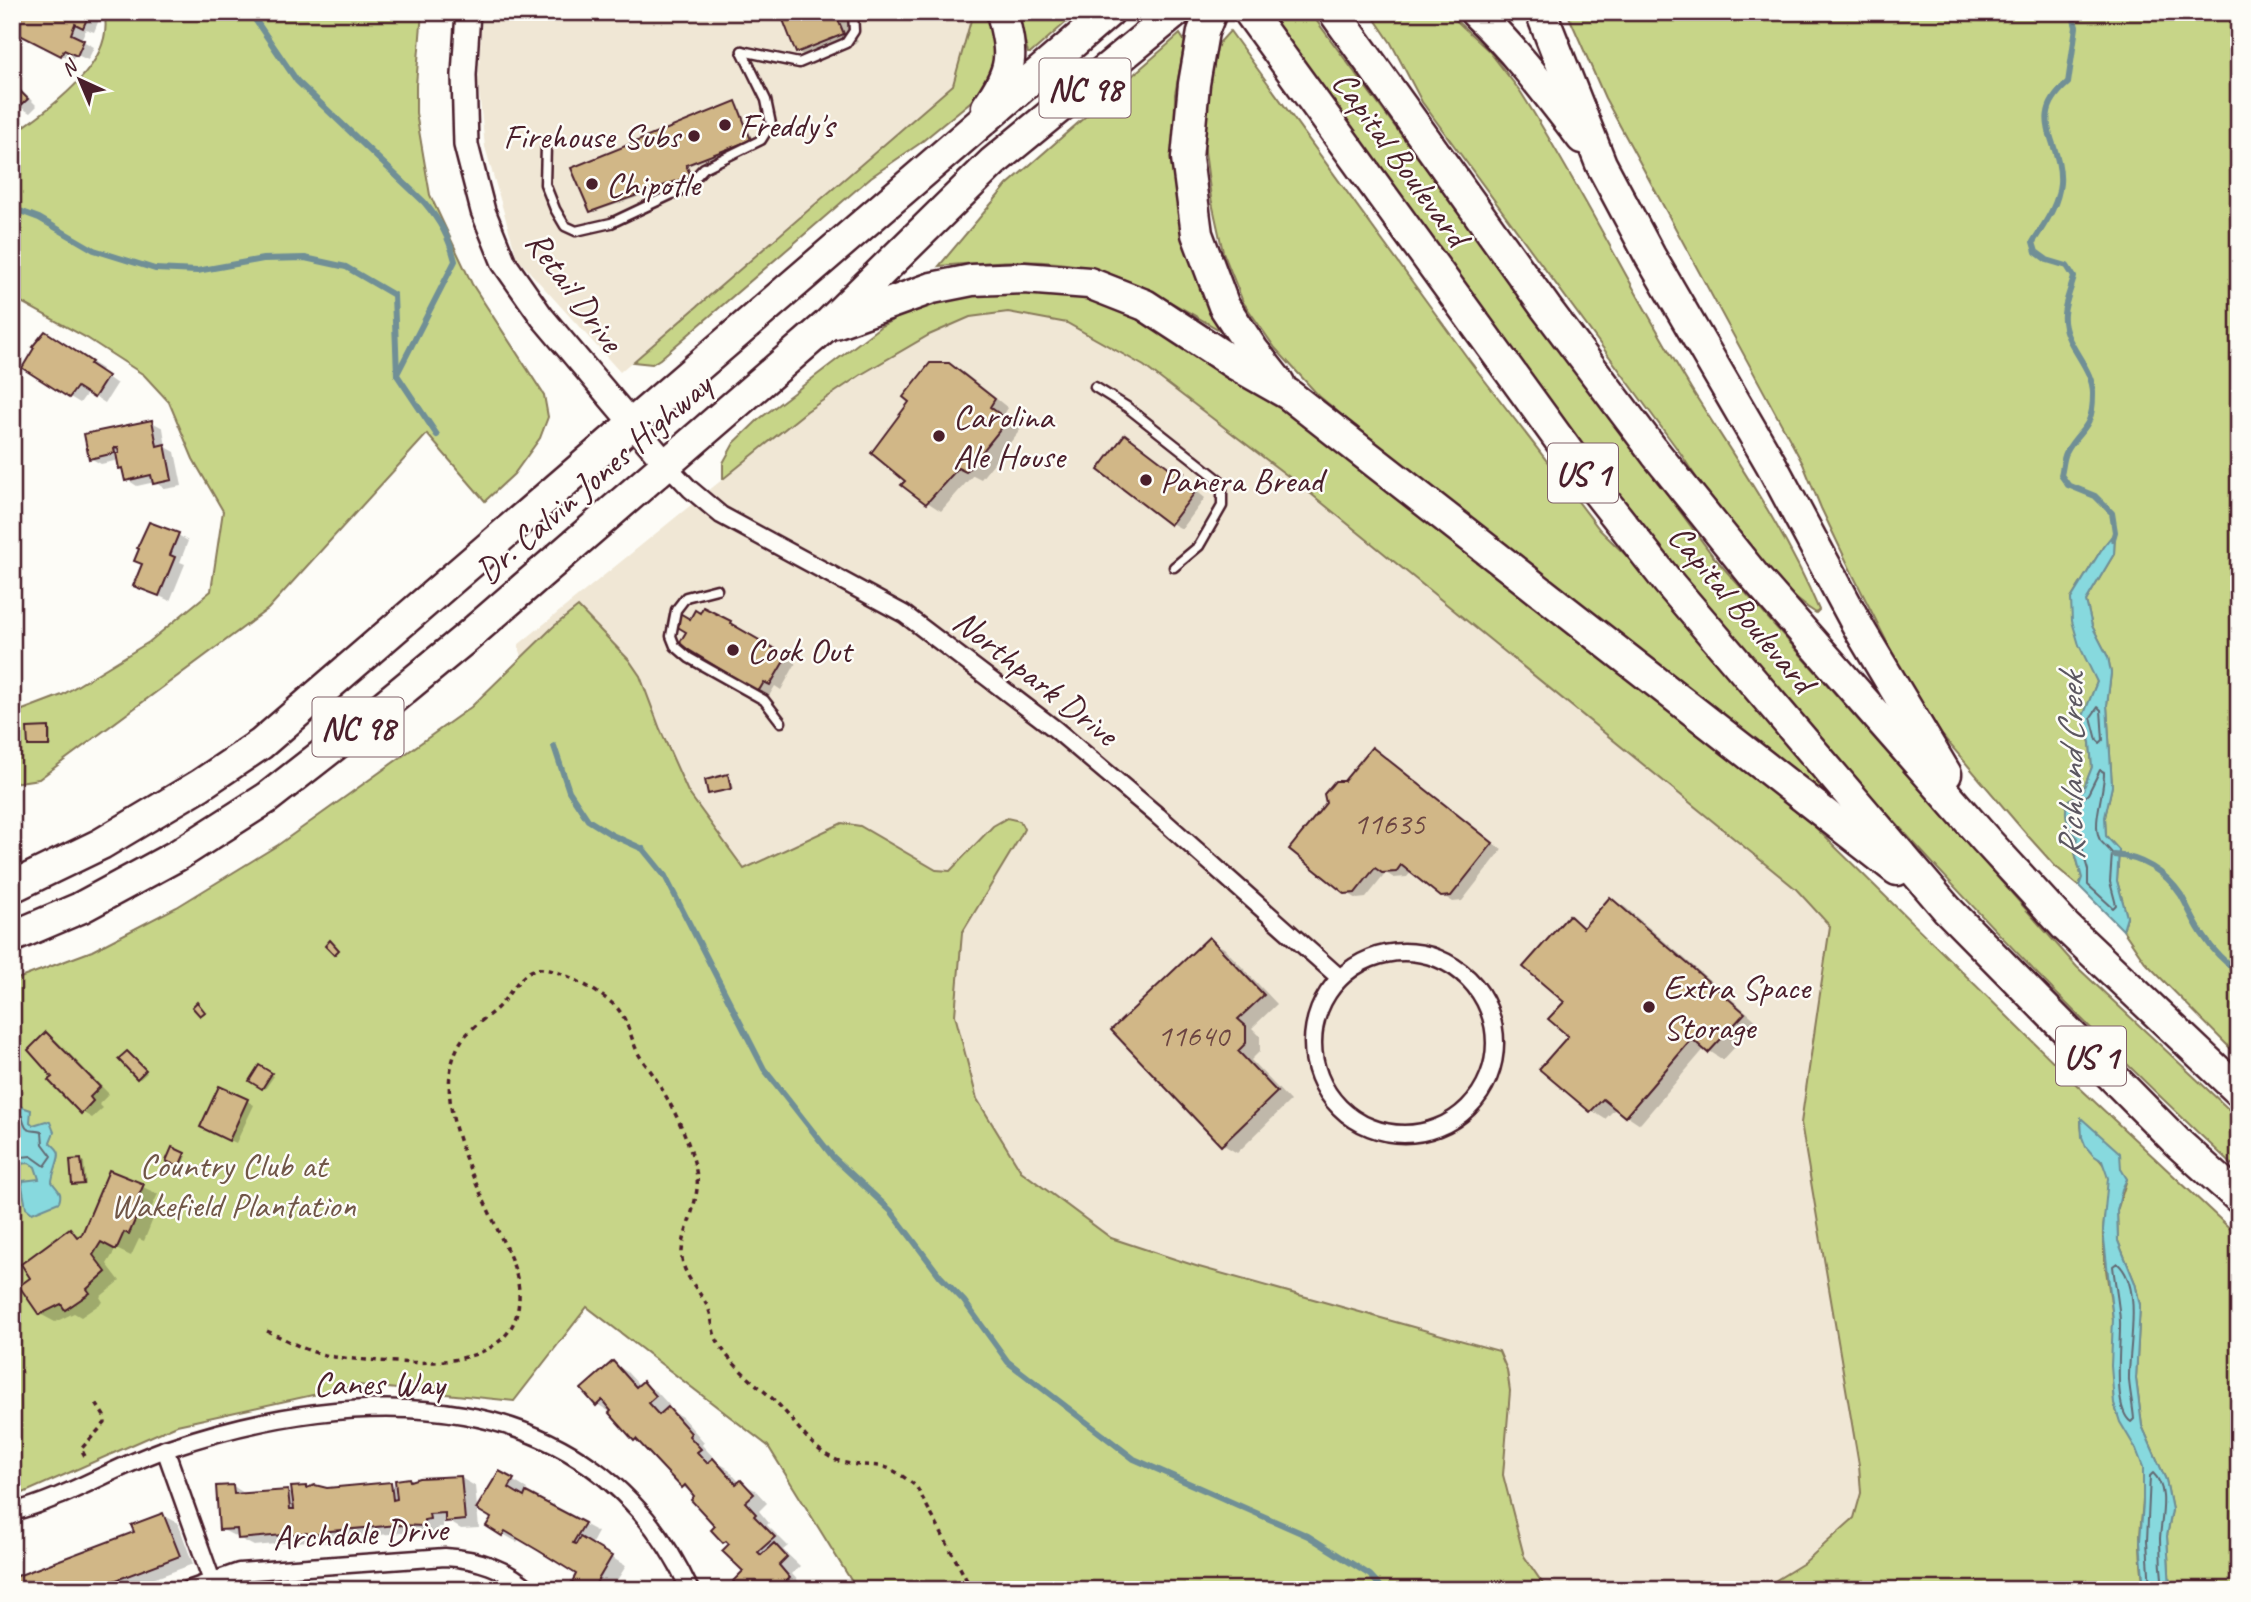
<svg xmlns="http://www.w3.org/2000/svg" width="2251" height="1602" font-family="Caveat,sans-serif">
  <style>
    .built { fill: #f0e7d5 }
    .green { fill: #c7d588; stroke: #887a5a; stroke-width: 2 }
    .water { fill: #87d9de; stroke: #6f8f96; stroke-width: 2 }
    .shadow { fill: #0003 }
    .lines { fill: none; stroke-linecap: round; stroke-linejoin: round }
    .shore { stroke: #626973; stroke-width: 2 }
    .stream { stroke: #6f8f96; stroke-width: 6 }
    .building { fill: #d1b787; stroke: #4a1f2b; stroke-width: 2 }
    .lane-casing { stroke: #4a1f2b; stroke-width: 13 }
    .street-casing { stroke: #4a1f2b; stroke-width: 21 }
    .secondary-casing { stroke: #4a1f2b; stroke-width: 28 }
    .highway-casing { stroke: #4a1f2b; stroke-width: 35 }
    .path { stroke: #4a1f2b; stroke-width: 3.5; stroke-dasharray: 5 5; stroke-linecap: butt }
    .lane { stroke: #fdfcf7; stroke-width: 8 }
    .street { stroke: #fdfcf7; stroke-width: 16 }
    .secondary { stroke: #fdfcf7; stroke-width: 23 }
    .highway { stroke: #fdfcf7; stroke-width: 30 }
    .poi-dot { fill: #4a1f2b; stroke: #fdfcf7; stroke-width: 2.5 }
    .labels { text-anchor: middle; stroke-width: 5; stroke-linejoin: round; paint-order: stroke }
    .number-label { font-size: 32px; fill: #6c4542 }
    .shield { fill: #fdfcf7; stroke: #806168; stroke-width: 2 }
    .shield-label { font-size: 33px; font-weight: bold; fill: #4a1f2b }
    .poi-label { font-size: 35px; fill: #4a1f2b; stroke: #fdfcf7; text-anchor: start }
    .street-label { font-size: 35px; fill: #4a1f2b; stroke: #fdfcf7 }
    .park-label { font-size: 35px; fill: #705647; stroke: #fdfcf7 }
    .water-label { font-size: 37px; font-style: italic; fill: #5c5761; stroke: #fdfcf7 }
  </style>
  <rect width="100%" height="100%" fill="#fdfcf7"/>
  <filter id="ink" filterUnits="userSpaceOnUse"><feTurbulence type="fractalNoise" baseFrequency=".0143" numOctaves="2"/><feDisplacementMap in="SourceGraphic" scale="14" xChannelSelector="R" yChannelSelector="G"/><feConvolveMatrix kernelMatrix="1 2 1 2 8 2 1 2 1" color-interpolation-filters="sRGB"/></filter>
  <g filter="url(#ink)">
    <g class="built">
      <polygon points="482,12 969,12 971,20 953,85 620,372 517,258 485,147 478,83"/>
      <polygon points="1008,312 1067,323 1144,366 1242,440 1305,489 1796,889 1891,992 2112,1241 2163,1590 1384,1590 554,746 518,645 807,411 862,374 929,335 970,317"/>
    </g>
    <g class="green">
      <path d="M104 12H422L416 85V113L430 195 472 284 544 395 548 417 540 438 514 474 485 501 427 434 268 609 39 779 12 783V714L62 695 149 642 211 591 223 511 193 459 169 402 144 375 87 338 12 297V135C48 109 117 64 104 12Z"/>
      <polygon points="969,12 988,12 998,46 988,78 975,98 919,144 871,177 660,359 652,364 633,362 953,85 971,20"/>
      <polygon points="1016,12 1078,12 1031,53 1028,53"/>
      <path d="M1282 12H1310L1713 556 2077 967 2239 1119V1171C2037 984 1852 782 1677 570 1641 526 1608 478 1573 432 1471 297 1374 160 1276 22Z"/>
      <path d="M1370 12H1447L1489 51 1520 91C1582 188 1632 292 1692 390 1737 462 1786 531 1819 610L1816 613C1788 596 1768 570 1748 545 1724 515 1701 487 1681 454L1422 102 1391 43Z"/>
      <polygon points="1567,12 2239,12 2239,1057 2145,962 2123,930 2127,917 2117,881 2119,850 2106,836 2105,817 2112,786 2107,705 2111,673 2108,657 2092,626 2086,601 2114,554 2115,533 2103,547 2071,599 2097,682 2083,717 2090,743 2092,767 2083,790 2067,802 2069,829 2077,838 2075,853 2082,878 2079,886 2055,866 2028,836 1941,734 1897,662 1853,575 1821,508 1803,464 1605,98"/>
      <polygon points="1230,31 1469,360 1600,530 1638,567 1829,794 1822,801 1404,467 1319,396 1275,348 1243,302 1223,252 1211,198 1203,136 1212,59 1219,43"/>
      <path d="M1180 34 1185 42 1175 94 1174 164 1225 333C1182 309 1138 280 1089 268 1041 257 988 262 939 266L1007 185Z"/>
      <path d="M994 287 1097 297 1149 317 1244 380 1502 575 1695 728 1814 826 2081 1089 2239 1237V1590H2170L2167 1536 2172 1510 2166 1480 2142 1426 2136 1379 2140 1305 2135 1283 2118 1241 2117 1211 2127 1179 2081 1119C2080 1155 2106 1154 2108 1178 2109 1196 2104 1213 2103 1231 2102 1261 2111 1291 2113 1321 2115 1347 2111 1373 2114 1400 2117 1425 2139 1443 2143 1468 2146 1493 2140 1518 2140 1542 2140 1558 2142 1574 2144 1590H1760L1804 1563 1854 1518 1861 1493 1859 1465 1801 1123 1830 926 1796 889 1305 489 1144 366 1067 323 1008 312 970 317 929 335 862 374 807 411 723 479V463L734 443 758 420 881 326 918 307Z"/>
      <polygon points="578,607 629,660 640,676 660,729 688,792 744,869 842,823 860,826 936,870 950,871 993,826 1007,818 1020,821 1024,829 1020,837 962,933 955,1015 977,1099 1021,1171 1111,1238 1199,1267 1499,1351 1507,1370 1510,1391 1503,1475 1524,1556 1547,1590 857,1590 768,1446 587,1307 514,1401 358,1385 177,1425 12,1498 12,981 92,951 177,907 278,845 471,707 553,627"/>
    </g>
    <g class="water">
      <path d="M2115 532 2114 554 2086 601 2092 626 2108 657 2111 673 2107 705 2112 786 2105 817 2106 836 2119 850 2117 881 2127 917 2123 930 2079 886 2082 878 2075 852 2077 838C2067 826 2064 817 2067 802L2083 790 2092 767 2090 742 2083 716 2097 682 2079 645 2072 621 2071 599 2103 547Z"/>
      <path d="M19 1106 31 1110 30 1122 33 1125 46 1121 50 1122 54 1132 50 1142C52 1145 56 1147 58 1151 62 1156 52 1173 52 1182 57 1190 63 1191 59 1202L32 1213 26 1208 22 1186 23 1181 39 1179 35 1167 29 1163 12 1165V1113Z"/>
      <polygon points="2081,1118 2120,1153 2121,1169 2127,1179 2122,1189 2117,1211 2118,1241 2135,1283 2140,1305 2136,1379 2142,1426 2166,1480 2172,1510 2167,1536 2170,1590 2144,1590 2140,1541 2143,1504 2143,1467 2136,1449 2120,1422 2114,1403 2111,1366 2113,1319 2103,1230 2108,1178 2102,1161 2093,1155 2086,1147 2082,1137"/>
    </g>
    <g class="shadow">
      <polygon points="86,12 99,20 94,32 86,29 81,40 94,47 88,60 75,54 72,60 12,31"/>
      <polygon points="782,12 846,12 858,42 812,60 798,52"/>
      <polygon points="12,81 37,106 30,113 22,108 16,113 21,118 12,126"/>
      <polygon points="736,103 739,105 753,142 688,166 693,178 594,212 591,210"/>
      <polygon points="12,335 21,340 13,370 12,370"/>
      <polygon points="56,340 102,369 100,372 117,384 105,403 88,392 80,403 70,397"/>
      <polygon points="949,364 964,373 1008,408 1003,416 1021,429 981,479 973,475 941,511 927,502 907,480"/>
      <polygon points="152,422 163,428 166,447 175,452 182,486 165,489 155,482 137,486 126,479 119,460 101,464 90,458"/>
      <polygon points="1174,468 1193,481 1189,485 1205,498 1182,529 1171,523 1172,471"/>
      <polygon points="178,535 188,541 180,562 185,564 170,601 135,585"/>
      <polygon points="703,610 796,663 781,690 775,686 769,696 681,644 688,631 691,621 700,615"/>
      <polygon points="48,728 51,730 51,746 29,745"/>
      <polygon points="1372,749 1502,850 1462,901 1453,902 1442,895 1412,871 1407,877 1394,878 1386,873 1366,898 1357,899 1346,892 1328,804"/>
      <polygon points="728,776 731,778 733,790 712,794 710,793"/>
      <polygon points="1611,899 1625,907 1758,1022 1723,1060 1705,1048 1640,1124 1616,1108 1605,1119 1591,1110 1570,1036 1567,1002 1569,917 1586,928"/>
      <polygon points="1209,940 1224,948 1277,1004 1252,1028 1260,1036 1260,1051 1251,1060 1290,1101 1237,1153 1222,1144"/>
      <polygon points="46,1034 56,1040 109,1094 99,1104 103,1108 92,1118 82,1112 54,1077"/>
      <polygon points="130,1054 147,1073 140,1079 138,1078"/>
      <polygon points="259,1067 274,1076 265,1089 251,1081"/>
      <polygon points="247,1101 254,1105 236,1143 209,1130"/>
      <polygon points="173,1149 187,1156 182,1167 168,1160"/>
      <polygon points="81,1161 84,1162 86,1185 76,1185 74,1184"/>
      <polygon points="110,1172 158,1194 150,1211 155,1214 144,1241 139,1239 131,1256 116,1249 107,1264 120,1281 100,1297 103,1302 81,1317 74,1313 55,1322 40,1314 33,1279 71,1230 81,1237"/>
      <polygon points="613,1363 627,1372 640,1386 643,1384 657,1392 669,1405 666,1408 682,1417 704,1442 702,1445 714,1458 712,1459 727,1468 740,1483 755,1490 767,1503 759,1511 769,1523 767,1525 788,1546 783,1550 800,1566 792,1574 803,1586 800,1590 743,1590 746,1572 731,1545 724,1542 717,1526 694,1494 683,1487 610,1412 597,1404"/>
      <polygon points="500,1473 527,1489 525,1493 598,1532 591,1545 626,1566 611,1590 589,1590 578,1574 520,1538 517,1542 489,1526 494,1517"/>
      <polygon points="461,1478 475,1486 479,1528 461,1529 448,1521 443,1522 443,1527 438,1527 438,1533 413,1532 333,1539 334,1542 324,1543 319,1540 254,1546 221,1529 233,1486 247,1495 288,1492 294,1495 309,1489 391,1484 398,1488 409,1480 412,1482"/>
      <polygon points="163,1515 178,1523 193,1564 124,1590 12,1590 136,1533"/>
    </g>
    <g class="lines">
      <g class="shore">
        <polygon points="2098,707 2101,710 2103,740 2100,743 2097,740 2091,717"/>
        <path d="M2100 770 2104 772C2105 791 2091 824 2100 840 2103 844 2109 849 2112 853L2110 882 2116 905 2113 908 2088 885V870L2083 853V836L2075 825 2072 814 2073 807 2088 794Z"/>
        <path d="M12 1116H22C26 1133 27 1129 42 1132L43 1144 52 1156 45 1166 31 1156 12 1158"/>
        <path d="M2117 1263C2144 1286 2128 1349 2129 1380 2130 1393 2133 1406 2134 1419L2131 1422C2112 1409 2121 1344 2120 1321 2119 1303 2115 1285 2113 1266Z"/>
        <path d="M2150 1590 2147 1541 2150 1476 2153 1473C2170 1489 2161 1518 2160 1539 2160 1556 2161 1573 2163 1590"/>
      </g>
      <g class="stream">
        <path d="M250 12 297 81 424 202C440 221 449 237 455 261L397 374"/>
        <path d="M2072 12 2076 27 2068 83C2025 119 2063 142 2060 183 2058 206 2045 223 2033 242L2036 252 2047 260 2067 266 2074 277C2071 289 2065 302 2064 314 2061 344 2094 365 2093 395 2093 431 2079 428 2066 453 2063 459 2063 468 2061 475L2068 485 2095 496 2112 513 2115 532 2113 539"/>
        <polyline points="12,208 39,218 94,250 155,269 197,271 263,259 305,258 346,267 394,295 397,375 437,435"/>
        <polyline points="554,746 569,791 588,820 612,835 643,849 665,876 764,1069 833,1157 891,1211 940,1276 964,1301 1008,1362 1134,1459 1308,1536 1370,1575 1384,1590"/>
        <path d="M2114 855C2141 857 2165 871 2181 895 2189 909 2195 925 2205 938 2214 952 2226 963 2239 973"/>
      </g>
    </g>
    <g class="building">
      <polygon points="12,12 90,12 83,28 75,24 71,34 84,40 77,56 64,50 61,56 12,31"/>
      <polygon points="780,12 835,12 844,34 796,53"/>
      <polygon points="12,83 28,99 18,108 12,102"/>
      <polygon points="736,101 751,140 686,165 691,176 590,212 571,168"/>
      <polygon points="45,331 92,362 90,364 108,376 94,398 77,387 69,398 22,368 34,348 32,347"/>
      <polygon points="930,363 949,363 995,399 990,407 1008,420 966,472 958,468 926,504 901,485 905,481 871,453 909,402 903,397"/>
      <polygon points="152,420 157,446 165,444 172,480 153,484 151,475 125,481 122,468 119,469 116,453 119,453 118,447 114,448 115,453 89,459 84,434"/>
      <polygon points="1125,434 1171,469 1174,466 1184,473 1180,478 1196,491 1170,525 1098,470"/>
      <polygon points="149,522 179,533 170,555 175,557 159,596 133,586 142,564 134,561 139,549 137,548"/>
      <polygon points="703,607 731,621 730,623 787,656 770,685 764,682 758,692 679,644 686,632 676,626 678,612 690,619 695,610 700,613"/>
      <polygon points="49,727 49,746 28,746 27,728"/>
      <polygon points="1372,747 1493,843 1451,896 1441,897 1401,865 1396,872 1382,873 1375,868 1355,893 1345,894 1289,849 1326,803 1324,794 1335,781 1344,781"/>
      <polygon points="728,774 731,789 708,794 705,780"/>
      <polygon points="1610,897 1745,1013 1708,1053 1692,1039 1625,1117 1603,1099 1590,1112 1539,1069 1568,1036 1548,1019 1564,1002 1523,967 1569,915 1583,928"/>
      <polygon points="1209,937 1264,995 1238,1019 1246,1026 1246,1043 1238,1051 1277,1092 1221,1146 1111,1030"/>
      <polygon points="330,940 339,950 334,955 325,946"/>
      <polygon points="197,1002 205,1012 200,1016 192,1007"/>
      <polygon points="46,1032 100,1087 90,1097 93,1101 81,1114 48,1080 52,1077 28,1050"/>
      <polygon points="127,1051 146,1070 137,1079 118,1059"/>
      <polygon points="259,1065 272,1073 262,1089 249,1081"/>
      <polygon points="219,1086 248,1099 229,1141 200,1127"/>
      <polygon points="172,1147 185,1153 179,1167 166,1161"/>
      <polygon points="81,1159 84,1184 72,1185 70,1160"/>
      <polygon points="109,1170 144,1184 136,1202 142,1204 129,1234 124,1232 116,1250 101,1242 93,1255 106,1272 87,1289 90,1293 65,1310 61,1304 39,1315 19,1286 30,1278 21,1264 70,1228 77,1237 82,1234"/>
      <polygon points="613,1361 636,1387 643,1381 656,1396 648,1403 659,1415 668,1407 691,1433 689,1436 701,1449 697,1452 707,1463 713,1458 736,1484 741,1480 754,1494 745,1502 756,1514 754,1516 775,1537 758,1552 761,1555 774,1543 787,1557 779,1565 790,1578 776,1590 741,1590 733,1581 743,1571 722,1551 729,1544 726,1541 723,1543 711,1530 715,1526 691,1500 694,1496 685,1485 682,1488 636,1439 634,1441 609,1413 611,1411 602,1400 596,1406 581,1389"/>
      <polygon points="499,1471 514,1479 509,1488 524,1497 526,1492 585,1523 573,1543 576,1544 580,1537 612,1556 592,1590 586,1590 572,1582 576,1574 539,1551 505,1531 502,1536 486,1526 491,1518 476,1509"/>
      <polygon points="461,1476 465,1520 445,1522 445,1513 429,1514 430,1519 424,1520 424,1526 398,1525 320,1532 320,1534 308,1536 307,1533 238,1539 237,1529 219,1530 216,1486 233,1485 234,1494 288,1490 290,1509 294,1509 291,1487 306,1486 306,1488 315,1485 327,1488 391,1482 393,1500 397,1499 395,1480 409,1478 410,1481 419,1478"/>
      <polygon points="163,1513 180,1556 90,1590 12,1590 12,1578 134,1532 131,1525"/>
    </g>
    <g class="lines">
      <g class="lane-casing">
        <g id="lane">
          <polyline points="742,51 799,63 846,43 854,31 853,12"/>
          <polyline points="546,146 545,184 555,209 565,226 576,231 611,223 685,188 704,168 761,140 771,124 766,100 742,51"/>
          <polyline points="1095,387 1127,407 1222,482 1222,506 1199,546 1174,567"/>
          <polyline points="717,589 686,597 676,610 671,636 675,646 689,658 764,700 781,722"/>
        </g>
      </g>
      <g class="street-casing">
        <g id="street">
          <polyline points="667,465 690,489 721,515 904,614 1055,729 1158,816 1340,978"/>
          <circle cx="1404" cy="1043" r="91"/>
          <polyline points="165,1449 212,1581"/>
          <path d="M12 1512C68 1498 115 1466 169 1448 360 1383 592 1378 690 1590"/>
          <path d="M188 1590 239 1572 445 1557C478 1559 505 1568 530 1590"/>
        </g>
      </g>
      <g class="secondary-casing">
        <polyline id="secondary" points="468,12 464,75 466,145 483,211 504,263 542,317 667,465"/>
      </g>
      <g class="highway-casing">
        <g id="highway">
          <polyline points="1211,12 1203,32 1194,84 1187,158 1197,234 1224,306 1253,350 1279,383"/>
          <polyline points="1249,12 1598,493 1668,582 1947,909 2178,1143 2239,1198"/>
          <polyline points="1334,12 1546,308 1656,454 1755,577 1986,840 2066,927 2239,1091"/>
          <path d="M1475 12C1516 51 1548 94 1582 138"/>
          <polyline points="1541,12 1601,164 1650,256 1771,464 1861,632 1946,774"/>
          <path d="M987 107C1014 67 1013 58 1002 12"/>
          <polyline points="835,323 932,288 972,280 1024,278 1089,283 1145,305 1235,364 1288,394 1897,870"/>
          <polyline points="12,887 101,844 200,785 261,744 1109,12"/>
          <polyline points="12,937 80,908 178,855 267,798 363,723 466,638 827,325 993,162 1176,12"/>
        </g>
      </g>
      <g class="path">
        <path d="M267 1331C283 1338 300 1348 317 1353 337 1359 359 1359 379 1361 431 1365 522 1367 519 1292 518 1271 508 1252 499 1233 476 1181 428 1099 460 1043 468 1030 483 1020 495 1010 508 999 516 978 533 970 551 962 606 995 618 1009 628 1021 631 1039 638 1053 642 1061 649 1068 654 1076 671 1103 693 1145 697 1177 700 1203 680 1236 682 1258 684 1279 704 1294 710 1313 713 1322 712 1332 717 1340 730 1365 754 1382 774 1400 793 1418 809 1447 832 1458 850 1467 862 1464 880 1466 893 1468 905 1478 916 1486L972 1590"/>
        <polyline points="85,1456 81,1449 105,1423 104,1416 94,1400"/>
      </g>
      <use href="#lane" class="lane"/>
      <use href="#street" class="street"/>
      <use href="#secondary" class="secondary"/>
      <use href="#highway" class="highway"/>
    </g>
  </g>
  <g class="poi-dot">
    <circle cx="725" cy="125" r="7"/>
    <circle cx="694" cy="136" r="7"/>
    <circle cx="592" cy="184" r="7"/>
    <circle cx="939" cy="436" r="7"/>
    <circle cx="1146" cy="480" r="7"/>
    <circle cx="733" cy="650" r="7"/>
    <circle cx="1649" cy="1007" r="7"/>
  </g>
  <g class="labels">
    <g class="number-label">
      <text x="1389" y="834">11635</text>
      <text x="1193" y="1046">11640</text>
    </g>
    <g class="shield">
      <rect x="1039.5" y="58.5" width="91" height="59" rx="5"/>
      <rect x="1548" y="443.5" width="70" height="59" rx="5"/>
      <rect x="312.5" y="697.5" width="91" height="59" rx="5"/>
      <rect x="2056" y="1026.5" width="70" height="59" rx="5"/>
    </g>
    <g class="shield-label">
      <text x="1085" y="100">NC 98</text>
      <text x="1583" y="485">US 1</text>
      <text x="358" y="739">NC 98</text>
      <text x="2091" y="1068">US 1</text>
    </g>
    <g class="poi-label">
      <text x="739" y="137">Freddy's</text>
      <text x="680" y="148" text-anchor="end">Firehouse Subs</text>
      <text x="606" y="196">Chipotle</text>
      <text x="953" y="428">Carolina<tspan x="953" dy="40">Ale House</tspan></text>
      <text x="1160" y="492">Panera Bread</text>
      <text x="747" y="662">Cook Out</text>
      <text x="1663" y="999">Extra Space<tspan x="1663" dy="40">Storage</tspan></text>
    </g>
    <g class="street-label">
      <text transform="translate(1401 158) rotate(54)" y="12">Capital Boulevard</text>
      <text transform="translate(575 291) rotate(54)" y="12">Retail Drive</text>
      <text transform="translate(593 478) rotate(-41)" y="12">Dr. Calvin Jones Highway</text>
      <text transform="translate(1742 608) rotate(50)" y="12">Capital Boulevard</text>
      <text transform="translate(1036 677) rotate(38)" y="12">Northpark Drive</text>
      <text x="379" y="1395">Canes Way</text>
      <text transform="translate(360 1533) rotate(-3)" y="12">Archdale Drive</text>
    </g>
    <g class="park-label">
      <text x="233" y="1177">Country Club at<tspan x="233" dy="40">Wakefield Plantation</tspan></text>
    </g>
    <g class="water-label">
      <text transform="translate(2070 767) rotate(-90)" y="13">Richland Creek</text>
    </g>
  </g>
  <rect width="2251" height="1602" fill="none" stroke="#fdfcf7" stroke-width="42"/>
  <rect x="21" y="21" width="2209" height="1560" fill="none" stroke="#4a1f2b" stroke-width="2.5" filter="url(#ink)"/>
  <g transform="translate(80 80) rotate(316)" stroke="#fdfcf7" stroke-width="5" paint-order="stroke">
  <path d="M0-5L12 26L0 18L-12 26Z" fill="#4a1f2b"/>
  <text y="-10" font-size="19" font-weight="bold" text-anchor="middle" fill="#4a1f2b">N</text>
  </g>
</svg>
